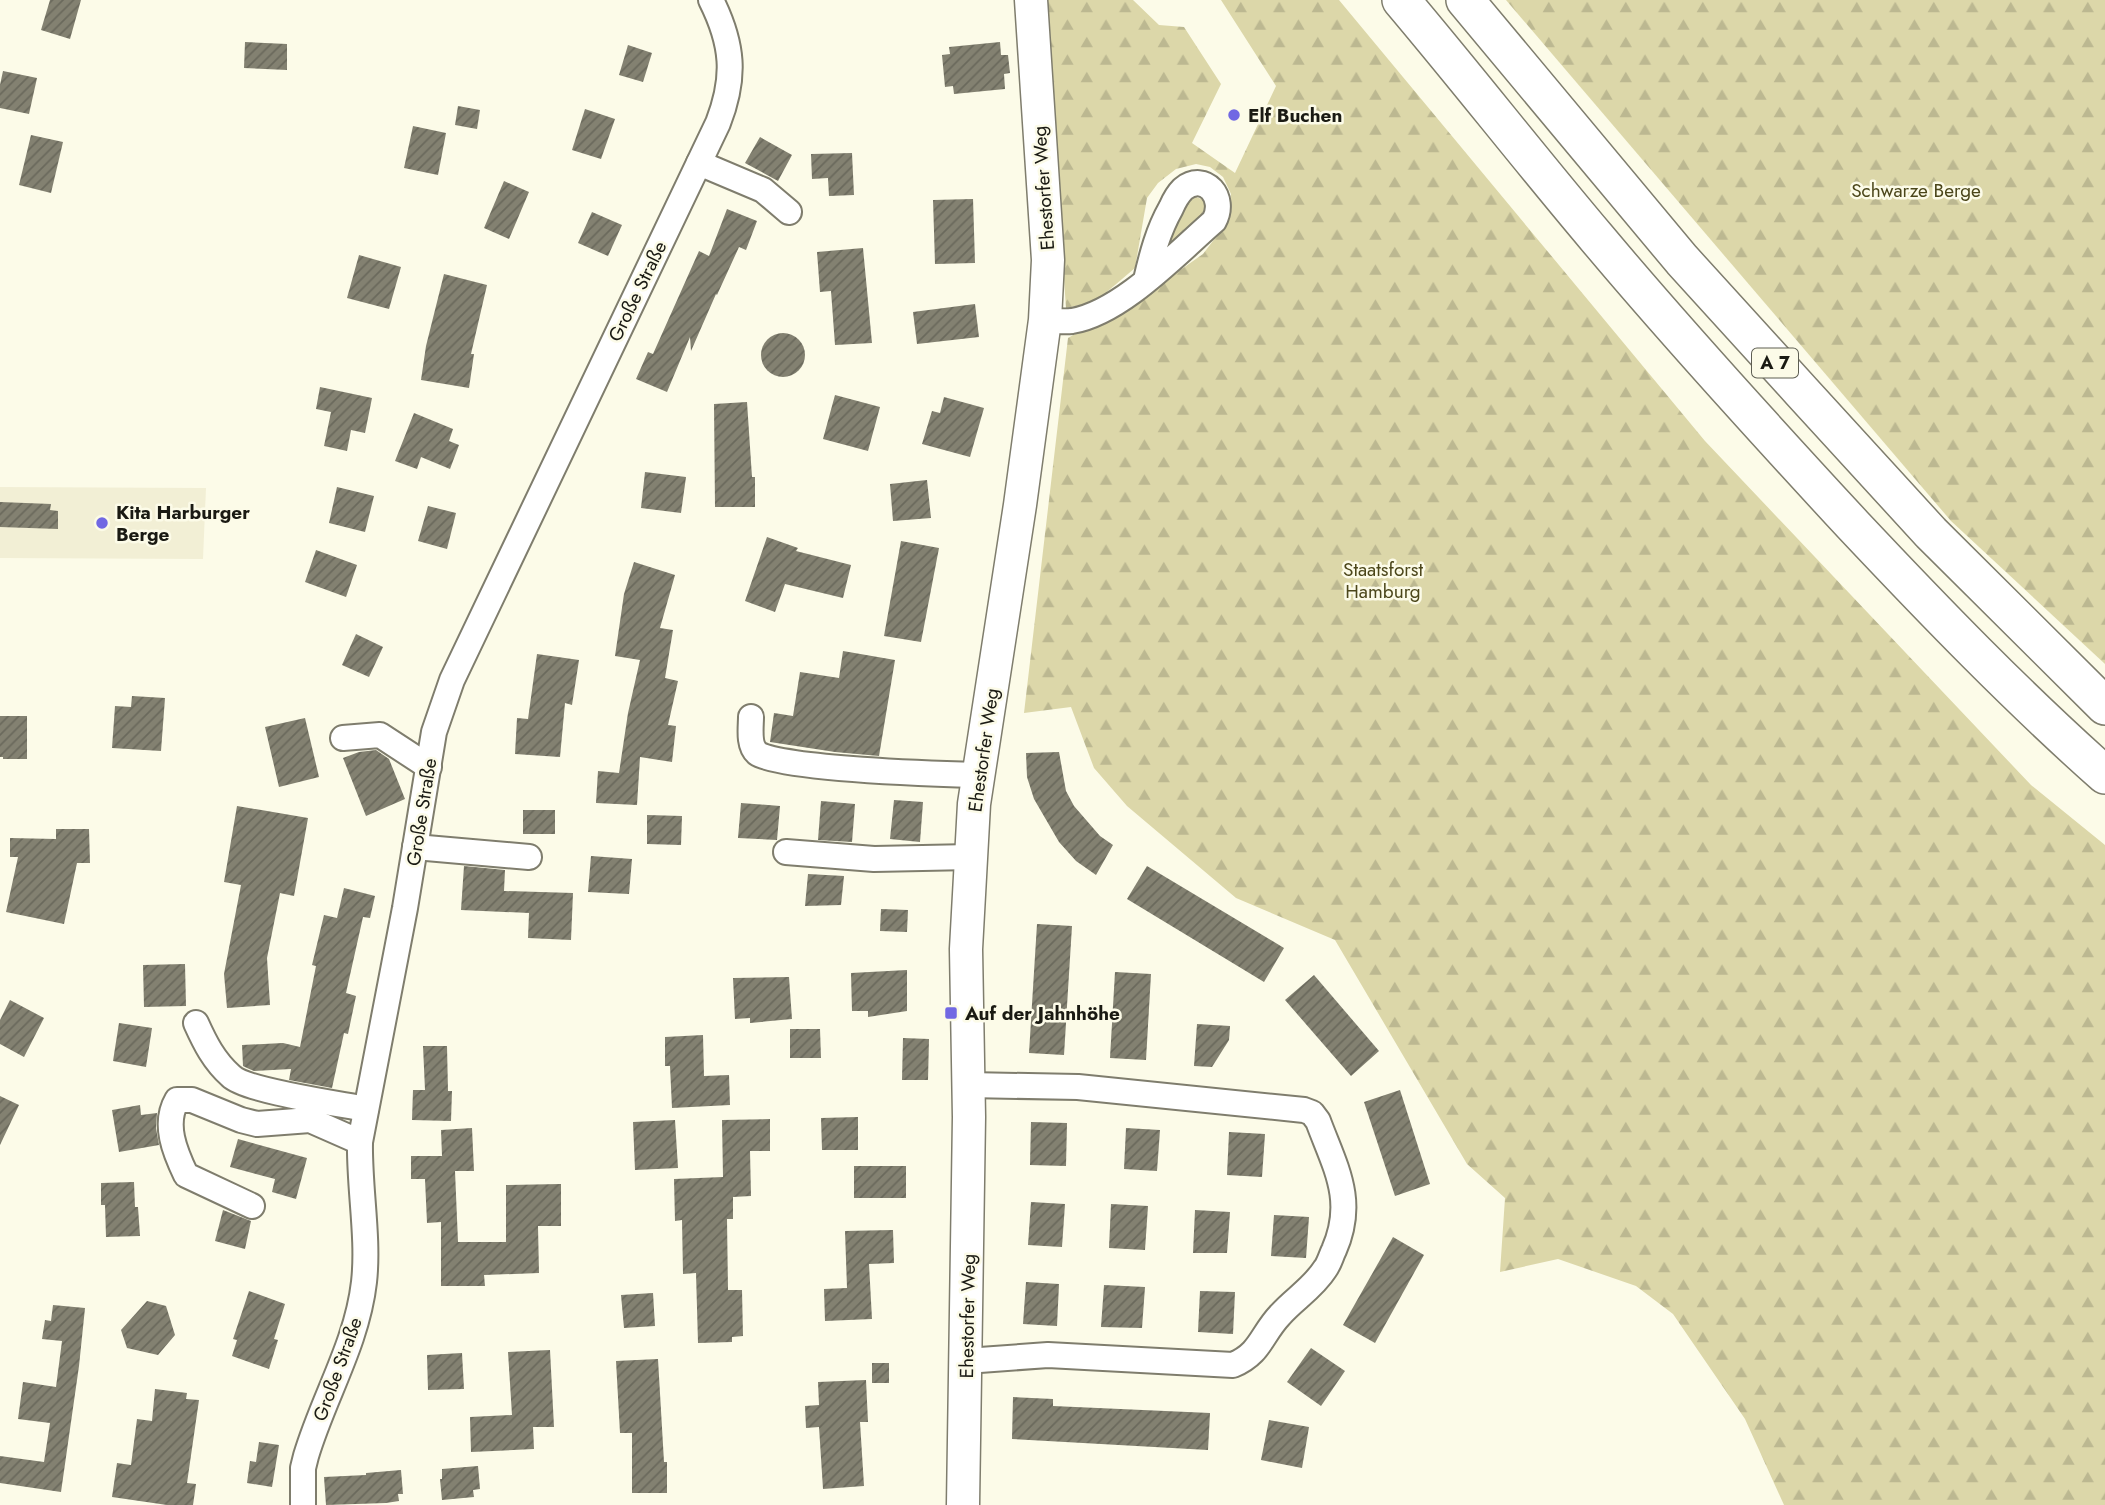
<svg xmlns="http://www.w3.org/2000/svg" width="2105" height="1505" font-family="Jost,sans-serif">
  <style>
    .built { fill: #f2efd5 }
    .forest { fill: url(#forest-firs) }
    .building { fill: url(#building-hatch) }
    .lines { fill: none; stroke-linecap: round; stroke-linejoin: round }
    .minor-casing { stroke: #7f7d6d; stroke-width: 28 }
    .major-casing { stroke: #7f7d6d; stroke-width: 35 }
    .highway-casing { stroke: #7f7d6d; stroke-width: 40 }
    .minor { stroke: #fff; stroke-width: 24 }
    .major { stroke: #fff; stroke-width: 32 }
    .highway { stroke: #fff; stroke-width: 37 }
    .poi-dot { fill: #7168e3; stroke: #fcfbe8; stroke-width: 2.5 }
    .labels { text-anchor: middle; stroke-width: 5; stroke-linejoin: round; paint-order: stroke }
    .shield { fill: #fcfbe8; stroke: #5e5e53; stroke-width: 2 }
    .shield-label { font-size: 18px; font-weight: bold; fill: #1a1a13 }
    .poi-label { font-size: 19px; font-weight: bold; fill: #1a1a13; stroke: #fcfbe8; text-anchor: start }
    .street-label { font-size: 19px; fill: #1a1a13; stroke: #fcfbe8 }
    .park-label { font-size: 19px; fill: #4b461a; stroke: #fcfbe8 }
  </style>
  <defs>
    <pattern id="forest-firs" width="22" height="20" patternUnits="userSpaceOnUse" patternTransform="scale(1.75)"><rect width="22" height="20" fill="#dcd7a9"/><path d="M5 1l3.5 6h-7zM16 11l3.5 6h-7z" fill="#bcb891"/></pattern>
    <pattern id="building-hatch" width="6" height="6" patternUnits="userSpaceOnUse" patternTransform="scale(1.75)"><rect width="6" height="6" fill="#838171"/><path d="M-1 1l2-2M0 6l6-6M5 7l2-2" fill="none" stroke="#6a695c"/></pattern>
  </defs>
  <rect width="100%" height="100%" fill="#fcfbe8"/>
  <polygon class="built" points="0,487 206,488 203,559 0,558"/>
  <g class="forest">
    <polygon points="1045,0 1133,0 1159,25 1184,27 1221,84 1192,143 1235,173 1276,86 1221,0 1339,0 1705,441 2031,785 2105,845 2105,1505 1784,1505 1745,1419 1673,1314 1636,1286 1558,1259 1500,1272 1505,1198 1467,1164 1335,940 1236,898 1127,806 1094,768 1071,707 1024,713 1068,338 1159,285 1203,254 1219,233 1229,210 1231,194 1223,177 1210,167 1196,164 1176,169 1158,183 1147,198 1135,268 1095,302 1066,308"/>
    <polygon points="1506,0 2105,0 2105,664 1951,521"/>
    <path d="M1196 197 1204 200V211L1183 241 1173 245 1167 241C1168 227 1183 203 1196 197Z"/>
  </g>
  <g class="building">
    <polygon points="50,0 81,0 70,39 41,30"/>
    <polygon points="245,42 287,44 287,70 244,68"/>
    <polygon points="1000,42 1001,55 1008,55 1010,73 1004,74 1005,89 954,94 953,86 945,87 942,55 950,54 949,47"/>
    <polygon points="628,45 652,53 643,82 619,75"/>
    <polygon points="3,71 37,78 29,114 0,108 0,85"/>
    <polygon points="458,106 480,110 477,129 455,125"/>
    <polygon points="585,109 615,119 601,159 572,150"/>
    <polygon points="413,126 446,133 438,175 404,168"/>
    <polygon points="31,135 63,142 51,193 19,185"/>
    <polygon points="760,137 792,155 778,181 745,163"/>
    <polygon points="852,153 854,195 829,196 828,178 812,179 811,154"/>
    <polygon points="504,181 529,192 509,239 484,228"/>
    <polygon points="973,199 975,263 935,264 933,200"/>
    <polygon points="727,209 757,221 746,250 739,247 717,295 716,294 691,351 690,337 667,392 636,379 648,352 653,354 699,251 709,256"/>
    <polygon points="592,212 622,225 608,256 578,243"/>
    <polygon points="863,248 872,343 835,345 831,291 820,292 817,252"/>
    <polygon points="359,255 401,267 389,309 347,298"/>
    <polygon points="444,274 487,285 471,354 474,354 469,388 421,380 426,346"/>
    <polygon points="975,304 979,337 917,344 913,312"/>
    <circle cx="783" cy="355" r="22"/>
    <polygon points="320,387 372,398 365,433 351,430 347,451 324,446 331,412 316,409"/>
    <polygon points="835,395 880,407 868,451 823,439"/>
    <polygon points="944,397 984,408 970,457 922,444 932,411 940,413"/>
    <polygon points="747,402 752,477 755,477 755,507 715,507 714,404"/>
    <polygon points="414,413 453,429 449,441 459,445 450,469 421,457 417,469 395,461"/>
    <polygon points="645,472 686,477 681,513 641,508"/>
    <polygon points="927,480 931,518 893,521 890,484"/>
    <polygon points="337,487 374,496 365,532 329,523"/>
    <polygon points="0,502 51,504 50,510 58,511 58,529 0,527"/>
    <polygon points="428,506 456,513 447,549 418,541"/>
    <polygon points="767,537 798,548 796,551 851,565 843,598 785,584 775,612 745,601"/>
    <polygon points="901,541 939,548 921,642 884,636"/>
    <polygon points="316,550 357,565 346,597 305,582"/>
    <polygon points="634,562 675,575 660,628 673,630 665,678 678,681 668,725 676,726 672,762 640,757 637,805 596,803 598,771 619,773 628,713 640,660 615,656 624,594"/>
    <polygon points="356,634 383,647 369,677 342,665"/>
    <polygon points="843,651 895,660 879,756 835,752 770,742 774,713 793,716 800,672 839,678"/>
    <polygon points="537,654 579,660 572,705 565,703 560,757 515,754 517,718 528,719"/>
    <polygon points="132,696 165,698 161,751 112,748 115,706 131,707"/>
    <polygon points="0,716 27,716 27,759 3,759 3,757 0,757"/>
    <polygon points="305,718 319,777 279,787 265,727"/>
    <polygon points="376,750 389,759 405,799 366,816 343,758 359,752"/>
    <polygon points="1059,752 1066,791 1074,806 1100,836 1113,845 1096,875 1076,861 1059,842 1034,799 1027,777 1026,753"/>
    <polygon points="894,800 923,802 920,842 890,839"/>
    <polygon points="821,801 855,804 852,842 818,840"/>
    <polygon points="741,803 780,806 777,840 738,838"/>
    <polygon points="237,806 308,818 294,896 280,893 267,958 270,1005 227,1008 224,974 241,885 224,882"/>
    <rect x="523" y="810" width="32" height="24"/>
    <polygon points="647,815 682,816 681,845 647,844"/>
    <polygon points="56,829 89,829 90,863 77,863 64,924 6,912 18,857 10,857 10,838 56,839"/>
    <polygon points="591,856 632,859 629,894 588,892"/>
    <polygon points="464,866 505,870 504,891 573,893 571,940 528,938 529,913 461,910"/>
    <polygon points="1147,866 1284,948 1264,982 1127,899"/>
    <polygon points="808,874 844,876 841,905 805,906"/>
    <polygon points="344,888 375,896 370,918 363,917 346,993 356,996 348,1034 344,1033 332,1088 289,1080 291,1069 254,1071 247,1068 243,1066 242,1045 283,1043 300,1047 316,966 312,965 324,915 337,918"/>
    <polygon points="881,909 908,910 907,932 880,931"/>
    <polygon points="1037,924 1072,926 1064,1055 1029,1053"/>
    <polygon points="185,964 186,1006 144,1007 143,965"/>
    <polygon points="907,970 907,1011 868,1017 868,1011 852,1011 851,973"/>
    <polygon points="1115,972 1151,974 1146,1060 1110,1058"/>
    <polygon points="1314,975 1379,1051 1351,1076 1285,1000"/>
    <polygon points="789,977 792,1019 750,1023 750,1018 735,1019 733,978"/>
    <polygon points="10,1000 44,1018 24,1057 0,1044 0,1020"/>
    <polygon points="119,1023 152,1028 146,1067 113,1061"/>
    <polygon points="1197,1024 1230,1026 1229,1040 1212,1067 1194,1066"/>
    <polygon points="790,1029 820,1029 821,1058 790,1058"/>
    <polygon points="703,1035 704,1076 729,1075 730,1105 672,1108 670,1066 665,1066 665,1037"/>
    <polygon points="903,1038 929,1039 928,1080 902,1080"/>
    <polygon points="423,1046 447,1046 448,1091 452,1091 451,1121 412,1120 413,1090 425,1090"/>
    <polygon points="1400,1090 1430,1184 1395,1196 1364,1102"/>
    <polygon points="0,1096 19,1105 0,1145"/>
    <polygon points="140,1105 141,1115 157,1113 156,1128 159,1145 119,1152 112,1110"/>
    <polygon points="858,1117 858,1150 822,1150 821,1118"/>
    <polygon points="770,1119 770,1151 750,1151 751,1196 733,1197 733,1219 727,1219 728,1290 742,1290 743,1336 732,1337 732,1342 698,1343 696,1273 683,1274 682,1220 675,1221 674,1179 723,1177 722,1120"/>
    <polygon points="675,1120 678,1168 635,1170 633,1122"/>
    <polygon points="1031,1122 1067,1123 1066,1166 1030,1165"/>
    <polygon points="472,1128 474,1171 455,1171 458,1242 506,1242 506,1185 561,1184 561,1226 538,1226 539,1273 484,1275 485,1286 441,1286 441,1222 427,1223 425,1179 411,1179 411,1156 442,1156 441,1130"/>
    <polygon points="1126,1128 1160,1130 1157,1171 1124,1169"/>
    <polygon points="1229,1132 1265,1134 1262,1177 1227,1175"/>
    <polygon points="238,1139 307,1158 296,1199 272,1192 275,1179 230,1167"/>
    <rect x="854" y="1166" width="52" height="32"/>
    <polygon points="134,1182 135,1207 138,1207 140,1236 106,1237 105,1205 101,1205 101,1183"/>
    <polygon points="1031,1202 1065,1204 1062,1247 1028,1245"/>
    <polygon points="1111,1204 1148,1206 1145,1250 1109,1248"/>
    <polygon points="223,1210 251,1221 245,1249 215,1241"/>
    <polygon points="1195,1210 1230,1212 1227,1253 1193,1253"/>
    <polygon points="1274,1215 1309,1217 1306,1258 1271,1256"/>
    <polygon points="893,1230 894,1263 869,1264 872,1319 825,1321 824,1289 847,1288 845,1231"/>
    <polygon points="1393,1237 1424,1255 1375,1343 1343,1325"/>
    <polygon points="1026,1282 1059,1284 1057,1326 1023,1324"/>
    <polygon points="1104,1285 1145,1287 1142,1328 1101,1327"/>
    <polygon points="249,1291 285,1304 274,1339 278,1340 269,1369 232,1356 237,1340 233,1339"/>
    <polygon points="1200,1291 1235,1292 1233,1334 1198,1332"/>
    <polygon points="653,1293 655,1326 624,1328 621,1295"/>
    <polygon points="147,1301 166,1306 175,1335 158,1355 127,1348 121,1330"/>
    <polygon points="53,1305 85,1308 79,1366 61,1492 0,1483 0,1456 44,1462 50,1423 18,1419 23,1382 56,1387 62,1341 42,1339 45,1320 51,1321"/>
    <polygon points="1311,1348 1345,1371 1321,1406 1287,1382"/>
    <polygon points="550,1350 554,1427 533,1427 534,1449 471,1452 470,1417 512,1415 508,1352"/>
    <polygon points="462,1353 464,1389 428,1390 427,1355"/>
    <polygon points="658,1359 664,1462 667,1462 667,1493 632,1493 632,1433 620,1433 616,1361"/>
    <rect x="872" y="1363" width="17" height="20"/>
    <polygon points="866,1380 868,1422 860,1422 864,1486 823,1489 819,1427 806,1428 805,1406 819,1405 818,1382"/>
    <polygon points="155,1389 187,1393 186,1399 199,1400 187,1483 196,1484 193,1505 167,1505 112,1497 117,1463 131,1465 137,1419 152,1421"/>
    <polygon points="1013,1397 1053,1399 1053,1406 1210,1413 1208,1450 1012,1439"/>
    <polygon points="1269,1420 1309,1427 1302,1468 1261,1460"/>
    <polygon points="259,1442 279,1445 272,1487 247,1483 250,1461 256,1462"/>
    <polygon points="478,1466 480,1489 473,1490 474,1497 442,1500 440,1479 442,1479 442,1469"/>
    <polygon points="401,1470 403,1494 398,1494 399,1501 386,1503 326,1505 324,1477 366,1475 366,1473"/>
  </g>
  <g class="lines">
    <g class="minor-casing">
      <g id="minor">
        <polyline points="699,163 763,190 789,212"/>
        <path d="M1045 320C1054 321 1064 322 1072 321 1121 313 1177 253 1214 221 1227 198 1205 171 1183 189 1178 194 1174 201 1171 208 1158 231 1152 254 1146 280"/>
        <path d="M751 717C751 727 748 745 757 753 778 769 943 774 978 775"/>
        <polyline points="343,738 380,735 429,767"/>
        <polyline points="415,847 529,857"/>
        <polyline points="786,852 874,859 971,857"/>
        <path d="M196 1023C205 1043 214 1061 231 1076 246 1091 341 1104 366 1109"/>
        <path d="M252 1206 186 1175C175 1152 163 1124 177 1100H192L241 1120 257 1124 310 1120 360 1142"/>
        <path d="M966 1361 1048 1355 1233 1365C1261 1353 1261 1335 1280 1315 1294 1299 1313 1288 1325 1269 1329 1264 1331 1256 1334 1250 1356 1200 1335 1167 1318 1121L1312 1113 1304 1110 1078 1087 968 1085"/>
        <path d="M303 1505V1468L306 1456C323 1398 357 1344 364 1282 369 1238 359 1187 360 1142L405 908 434 732 452 680 718 123C736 77 733 44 711 0"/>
      </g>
    </g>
    <g class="major-casing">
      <polyline id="major" points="963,1505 969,1117 966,949 974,804 1020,505 1045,320 1048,260 1031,0"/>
    </g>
    <g class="highway-casing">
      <g id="highway">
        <path d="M1401 0C1467 78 1530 159 1596 237 1679 336 1766 431 1853 525 1934 611 2017 697 2105 775"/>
        <polyline points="1465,0 1682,260 1802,392 1931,533 2105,706"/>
      </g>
    </g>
    <use href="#minor" class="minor"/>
    <use href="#major" class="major"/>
    <use href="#highway" class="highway"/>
  </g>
  <g class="poi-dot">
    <circle cx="1234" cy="115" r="7"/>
    <circle cx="102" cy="523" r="7"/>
    <rect x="944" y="1006" width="14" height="14" rx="3.5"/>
  </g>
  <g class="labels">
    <rect class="shield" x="1752" y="348.5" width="46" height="29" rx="5"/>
    <g class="shield-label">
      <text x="1775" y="369">A 7</text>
    </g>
    <g class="poi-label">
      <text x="1248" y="122">Elf Buchen</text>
      <text x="116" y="519">Kita Harburger<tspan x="116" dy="22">Berge</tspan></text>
      <text x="965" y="1020">Auf der Jahnhöhe</text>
    </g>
    <g class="street-label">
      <text transform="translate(1043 188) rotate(-94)" y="7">Ehestorfer Weg</text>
      <text transform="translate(637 291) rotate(-64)" y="7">Große Straße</text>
      <text transform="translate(983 750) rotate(-82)" y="7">Ehestorfer Weg</text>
      <text transform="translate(421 812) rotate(-81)" y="7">Große Straße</text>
      <text transform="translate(967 1316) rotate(-89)" y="7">Ehestorfer Weg</text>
      <text transform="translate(337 1369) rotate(-70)" y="7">Große Straße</text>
    </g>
    <g class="park-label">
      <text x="1916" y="197">Schwarze Berge</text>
      <text x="1383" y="576">Staatsforst<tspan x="1383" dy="22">Hamburg</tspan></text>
    </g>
  </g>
</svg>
